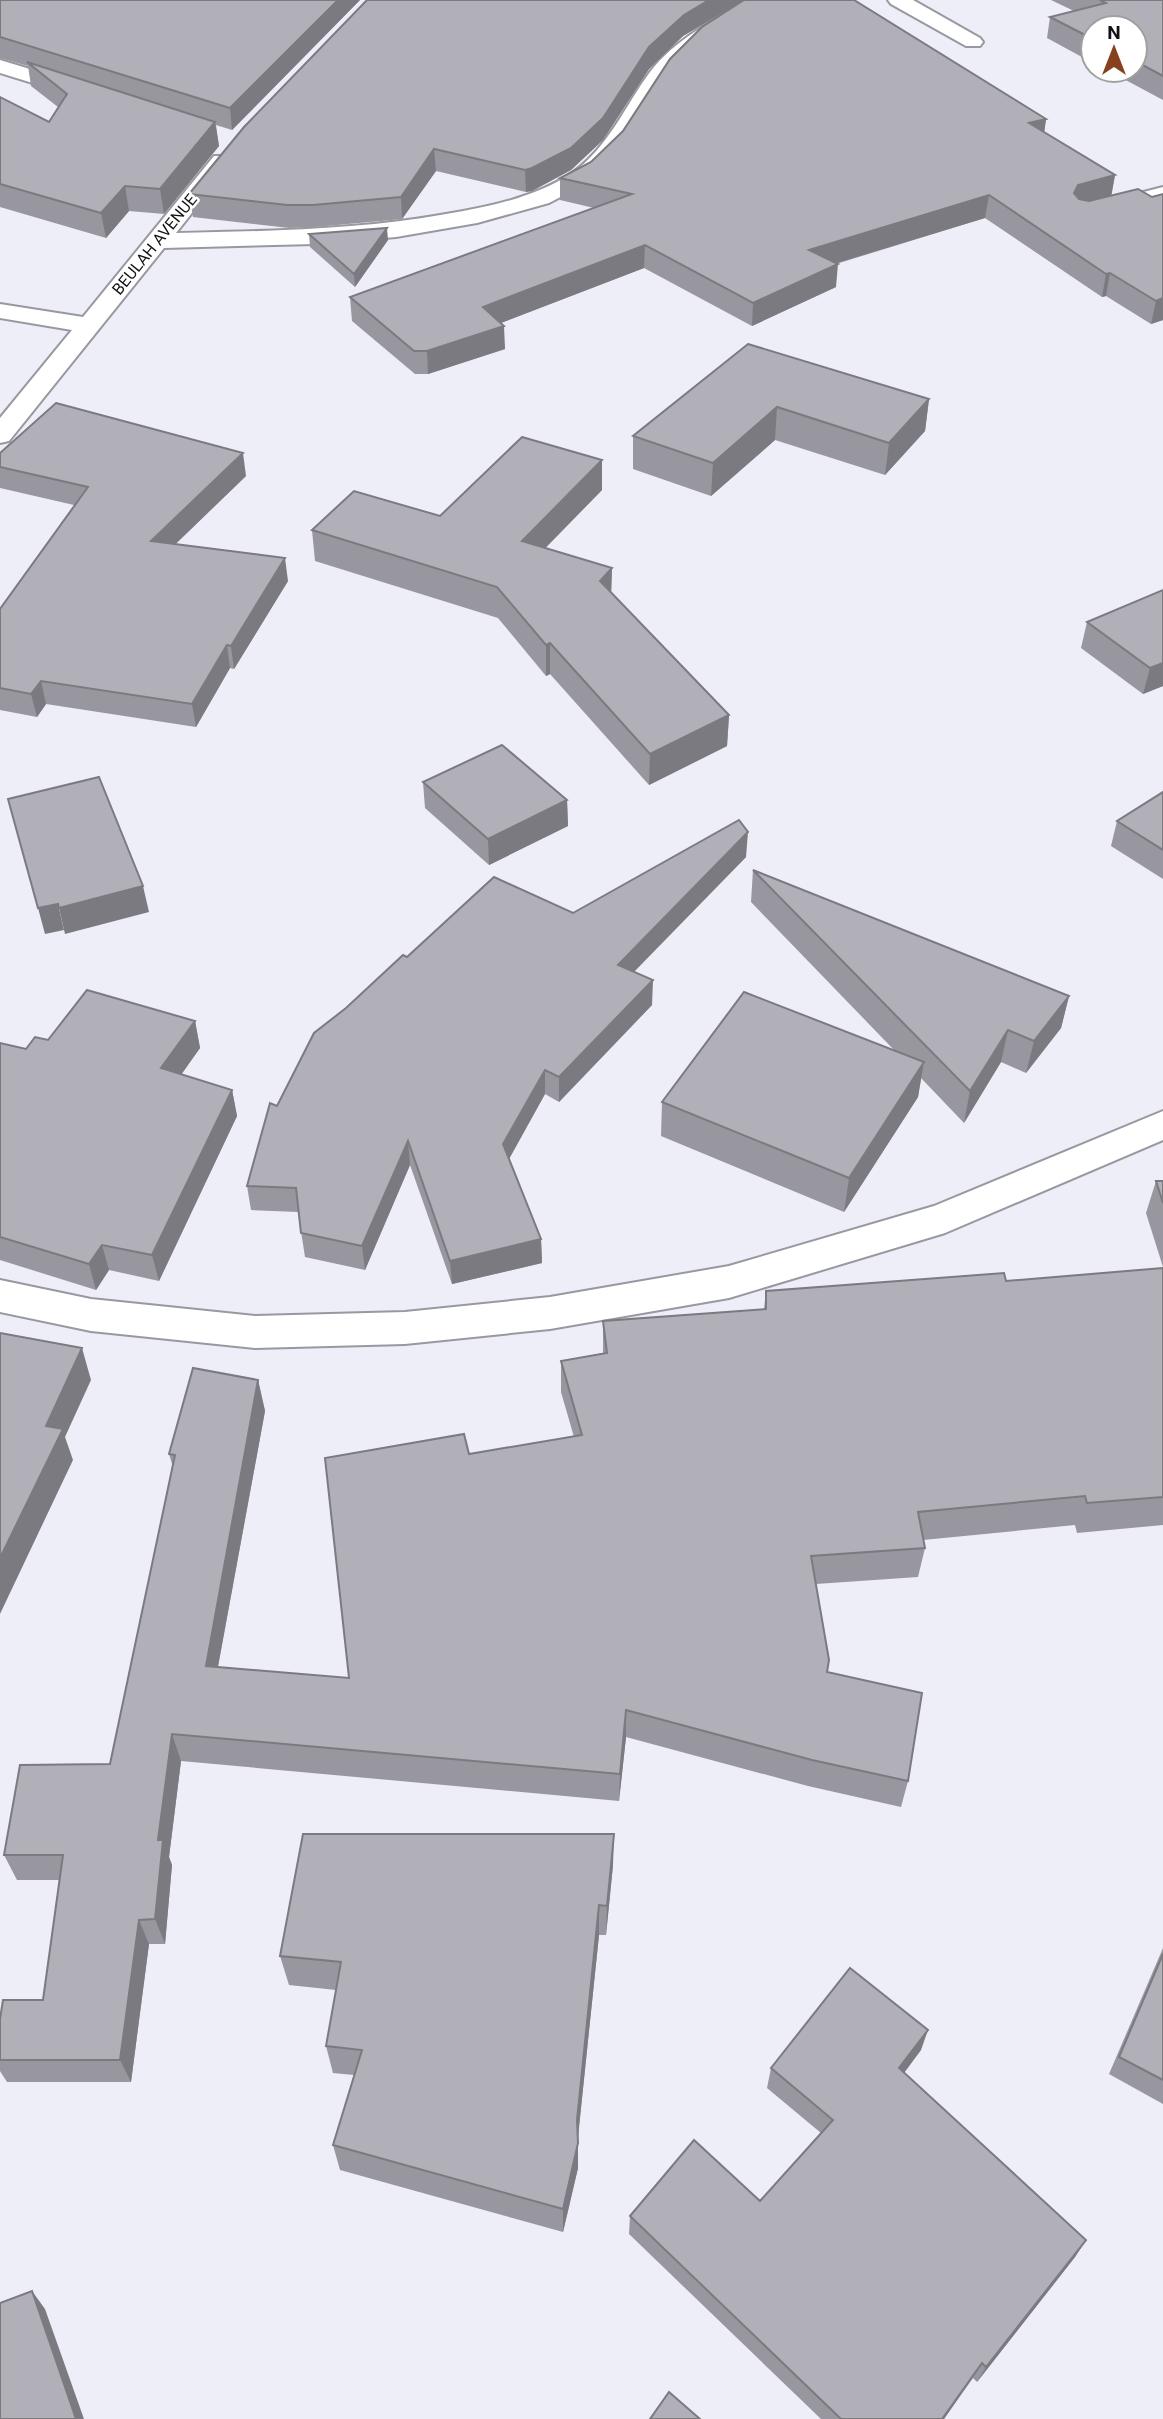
<svg xmlns="http://www.w3.org/2000/svg" width="1163" height="2419" font-family="Roboto,sans-serif">
  <style>
    .lines { fill: none; stroke-linecap: round; stroke-linejoin: round }
    .minor-casing { stroke: #9898a1; stroke-width: 4 }
    .minor { fill: #fff; fill-rule: evenodd }
    .wall { fill: #98969e }
    .shaded-wall { fill: #7c7a81 }
    .building { fill: #b1afb8; stroke: #7c7a81; stroke-width: 2 }
    .labels { text-anchor: middle; stroke-width: 5; stroke-linejoin: round; paint-order: stroke }
    .far-street-label { font-size: 16px; fill: #121215; stroke: #fff }
  </style>
  <rect width="100%" height="100%" fill="#eeeef8"/>
  <g class="lines">
    <g class="minor-casing">
      <g id="minor">
        <path d="M748 0H772L699 46 667 79 621 151 589 182 549 203 477 223 396 237 315 244 164 248 9 441 0 443V418L72 330 0 318V304L83 317 214 156H230L233 161 176 233C267 231 357 230 446 214 489 207 536 197 572 173 608 148 625 106 650 72 675 39 713 21 748 0Z"/>
        <polygon points="888,0 913,0 980,38 983,42 980,46 966,46 891,4"/>
        <polygon points="0,60 86,86 89,91 86,96 78,97 0,73"/>
        <polygon points="1163,187 1163,201 1101,217 1093,215 1089,210 1093,205"/>
        <polygon points="1163,1111 1163,1140 945,1233 729,1298 550,1329 405,1344 255,1348 91,1331 0,1312 0,1280 91,1299 255,1316 405,1312 550,1297 729,1266 934,1206"/>
      </g>
    </g>
    <use href="#minor" class="minor"/>
  </g>
  <g class="wall">
    <polygon points="0,0 360,0 232,130 216,125 219,146 164,214 129,211 106,238 0,207 0,97 49,122 58,107 31,86 28,66 0,58"/>
    <polygon points="367,0 854,0 1046,119 1044,133 1115,175 1111,195 1152,197 1163,194 1163,320 1151,324 1106,296 1102,297 985,218 836,264 836,287 752,326 644,268 501,323 505,349 428,374 415,374 352,321 350,297 594,208 560,200 560,178 591,162 623,131 743,1 683,36 649,69 603,140 571,170 532,191 526,192 436,171 402,219 315,227 289,228 193,217 189,194"/>
    <polygon points="1051,0 1163,0 1163,100 1107,70 1135,70 1135,28 1093,28 1093,63 1047,38 1050,17 1074,11"/>
    <polygon points="309,234 388,240 355,287 310,247"/>
    <polygon points="748,344 929,399 925,431 885,475 775,440 711,496 633,469 633,436"/>
    <polygon points="0,453 246,476 175,544 288,581 234,669 230,668 196,727 46,704 37,717 0,710 0,609 74,505 0,488"/>
    <polygon points="602,460 602,490 545,548 612,568 611,592 729,715 727,746 649,785 550,674 546,676 498,618 315,561 312,530 440,516"/>
    <polygon points="1163,590 1163,686 1143,694 1081,648 1087,622"/>
    <polygon points="423,782 567,800 568,826 489,865 425,808"/>
    <polygon points="1163,792 1163,879 1111,846 1117,821"/>
    <polygon points="746,857 634,972 652,1005 559,1102 545,1094 509,1159 541,1239 542,1263 452,1284 410,1165 365,1270 305,1257 298,1212 251,1210 247,1186 277,1106 346,1008 407,957 573,913"/>
    <polygon points="753,870 1069,996 1061,1028 1026,1073 1001,1062 964,1123 921,1078 918,1097 844,1212 661,1136 662,1102 895,1051 751,902"/>
    <polygon points="195,1021 200,1048 181,1074 232,1090 237,1116 159,1281 109,1270 96,1290 0,1260 0,1043 26,1049 48,1040"/>
    <polygon points="1156,1181 1163,1181 1163,1267 1146,1213"/>
    <polygon points="1163,1268 1163,1525 1077,1533 1075,1525 923,1540 925,1548 918,1577 816,1584 827,1672 908,1781 901,1807 808,1786 626,1737 619,1801 181,1761 169,1857 172,1865 165,1944 149,1944 131,2082 7,2082 0,2071 0,2019 43,2000 59,1880 17,1880 4,1855 110,1764 173,1467 169,1454 258,1380 265,1411 218,1667 349,1678 469,1454 574,1437 561,1392 561,1361 603,1353 603,1321 764,1309 766,1291 1006,1281"/>
    <polygon points="613,1865 606,1935 599,1935 578,2137 578,2168 563,2232 340,2170 333,2145 354,2075 333,2073 326,2046 336,1990 289,1985 280,1956"/>
    <polygon points="1163,1948 1163,2104 1109,2074"/>
    <polygon points="921,2050 904,2072 1086,2240 1075,2257 977,2382 973,2378 944,2419 821,2419 629,2234 630,2216 760,2201 821,2133 767,2088 771,2068"/>
  </g>
  <g class="shaded-wall">
    <polygon points="338,0 360,0 232,130 230,108"/>
    <polygon points="709,0 744,0 683,36 649,69 603,140 571,170 532,191 526,192 525,170 649,47 684,15"/>
    <polygon points="1046,119 1043,141 1029,123"/>
    <polygon points="215,122 219,146 164,214 160,189"/>
    <polygon points="434,149 436,171 402,219 401,197"/>
    <polygon points="1115,175 1111,198 1074,207 1074,193 1078,185"/>
    <polygon points="125,186 129,211 106,238 101,213"/>
    <polygon points="989,195 985,218 807,272 809,250"/>
    <polygon points="387,228 388,240 355,287 354,274"/>
    <polygon points="645,245 644,268 483,330 483,307"/>
    <polygon points="838,264 836,287 752,326 753,303"/>
    <polygon points="1110,273 1106,296 1102,297 1106,274"/>
    <polygon points="1163,298 1163,320 1151,324 1156,301"/>
    <polygon points="504,326 505,349 428,374 427,351"/>
    <polygon points="929,399 925,431 885,475 889,443"/>
    <polygon points="777,407 775,440 711,496 713,463"/>
    <polygon points="243,453 246,476 155,564 151,541"/>
    <polygon points="602,460 602,490 522,572 522,541"/>
    <polygon points="285,558 288,581 234,669 231,646"/>
    <polygon points="612,568 611,599 600,581"/>
    <polygon points="550,643 550,674 546,676 546,645"/>
    <polygon points="227,645 230,668 196,727 192,704"/>
    <polygon points="1163,663 1163,686 1143,694 1150,668"/>
    <polygon points="41,681 46,704 37,717 31,694"/>
    <polygon points="729,715 727,746 649,785 650,754"/>
    <polygon points="567,800 568,826 489,865 488,839"/>
    <polygon points="748,832 746,857 617,989 618,965"/>
    <polygon points="143,886 149,912 65,934 59,908"/>
    <polygon points="58,904 64,930 45,934 38,908"/>
    <polygon points="653,980 652,1005 559,1102 559,1077"/>
    <polygon points="1069,996 1061,1028 1026,1073 1034,1041"/>
    <polygon points="195,1021 200,1048 167,1095 161,1068"/>
    <polygon points="1008,1030 1001,1062 964,1123 970,1091"/>
    <polygon points="924,1062 918,1097 844,1212 849,1178"/>
    <polygon points="545,1070 545,1094 504,1168 503,1144"/>
    <polygon points="232,1090 237,1116 159,1281 152,1255"/>
    <polygon points="408,1141 410,1165 365,1270 362,1246"/>
    <polygon points="541,1239 542,1263 452,1284 450,1261"/>
    <polygon points="102,1245 109,1270 96,1290 89,1264"/>
    <polygon points="82,1348 91,1380 65,1437 73,1460 0,1614 0,1558 46,1426"/>
    <polygon points="258,1380 265,1411 213,1693 206,1666"/>
    <polygon points="626,1710 626,1737 619,1801 620,1774"/>
    <polygon points="172,1734 181,1761 169,1857 172,1865 165,1944 155,1919 158,1840"/>
    <polygon points="614,1834 613,1865 606,1935 607,1906"/>
    <polygon points="599,1905 599,1935 577,2146 577,2120"/>
    <polygon points="139,1920 149,1944 131,2082 120,2060"/>
    <polygon points="928,2030 921,2050 893,2088 899,2068"/>
    <polygon points="578,2143 578,2168 563,2232 563,2209"/>
    <polygon points="1086,2240 1075,2257 977,2382 986,2367"/>
    <polygon points="32,2291 45,2309 84,2419 76,2419"/>
    <polygon points="982,2363 944,2419 942,2419"/>
  </g>
  <g class="building">
    <polygon points="0,0 338,0 230,108 0,37"/>
    <polygon points="367,0 709,0 684,15 649,47 603,118 571,148 532,168 525,170 434,149 401,197 313,205 287,205 189,194 244,127"/>
    <polygon points="744,0 854,0 1046,119 1029,123 1115,175 1078,185 1074,193 1079,199 1089,201 1138,189 1152,197 1163,194 1163,298 1156,301 1110,273 1106,274 989,195 809,250 838,264 753,303 645,245 483,307 504,326 427,351 414,351 350,297 632,194 560,178 591,162 623,131 670,59 702,27"/>
    <polygon points="1100,0 1163,0 1163,76 1135,61 1135,28 1093,28 1093,39 1050,17 1106,3"/>
    <polygon points="27,62 215,122 160,189 125,186 101,213 0,184 0,97 49,122 67,94"/>
    <polygon points="387,228 354,274 309,234"/>
    <polygon points="748,344 929,399 889,443 777,407 713,463 633,436"/>
    <polygon points="56,403 243,453 151,541 285,558 231,646 227,645 192,704 41,681 31,694 0,688 0,609 88,487 0,467 0,453"/>
    <polygon points="522,437 602,460 522,541 612,568 600,581 729,715 650,754 550,643 546,645 497,587 312,530 354,491 440,516"/>
    <polygon points="1163,590 1163,663 1150,668 1087,622"/>
    <polygon points="502,745 567,800 488,839 423,782"/>
    <polygon points="99,777 143,886 59,908 58,904 38,908 8,799"/>
    <polygon points="1163,792 1163,850 1117,821"/>
    <polygon points="739,820 748,832 618,965 653,980 559,1077 545,1070 503,1144 541,1239 450,1261 408,1141 362,1246 301,1233 296,1188 247,1186 270,1103 277,1106 314,1033 346,1008 403,955 407,957 494,877 573,913"/>
    <polygon points="753,870 1069,996 1034,1041 1008,1030 970,1091"/>
    <polygon points="87,990 195,1021 161,1068 232,1090 152,1255 102,1245 89,1264 0,1237 0,1043 26,1049 35,1037 48,1040"/>
    <polygon points="744,992 924,1062 849,1178 662,1102"/>
    <polygon points="1156,1181 1163,1181 1163,1203"/>
    <polygon points="1163,1268 1163,1497 1087,1503 1085,1496 918,1512 925,1548 811,1556 829,1660 827,1672 922,1693 908,1781 812,1760 626,1710 620,1774 172,1734 158,1840 163,1840 155,1919 139,1920 120,2060 0,2060 0,2019 3,2000 43,2000 63,1855 4,1855 20,1765 110,1764 175,1455 169,1454 193,1368 258,1380 206,1666 349,1678 325,1458 464,1434 469,1454 582,1435 561,1361 607,1353 603,1321 766,1309 766,1291 1004,1273 1006,1281"/>
    <polygon points="0,1333 82,1348 46,1426 63,1429 0,1558"/>
    <polygon points="303,1834 614,1834 607,1906 599,1905 577,2120 578,2143 563,2209 333,2145 362,2050 326,2046 341,1962 280,1956"/>
    <polygon points="1163,1954 1163,2080 1119,2057"/>
    <polygon points="850,1968 928,2030 899,2068 1086,2240 986,2367 982,2363 942,2419 841,2419 630,2216 694,2140 760,2201 833,2120 771,2068"/>
    <polygon points="32,2291 76,2419 0,2419 0,2303"/>
    <polygon points="669,2392 700,2419 650,2419"/>
  </g>
  <g class="labels">
    <g class="far-street-label">
      <text transform="translate(154 244) rotate(-51)" y="6">BEULAH AVENUE</text>
    </g>
  </g>
  <g transform="translate(1114 49)"><circle r="33" fill="#ffffff" stroke="#a0a0a1" stroke-width="2"/>
  <path d="M0-5L12 26L0 18L-12 26Z" fill="#88411f"/>
  <text y="-10" font-size="19" font-weight="bold" text-anchor="middle" fill="#121215">N</text>
  </g>
</svg>
